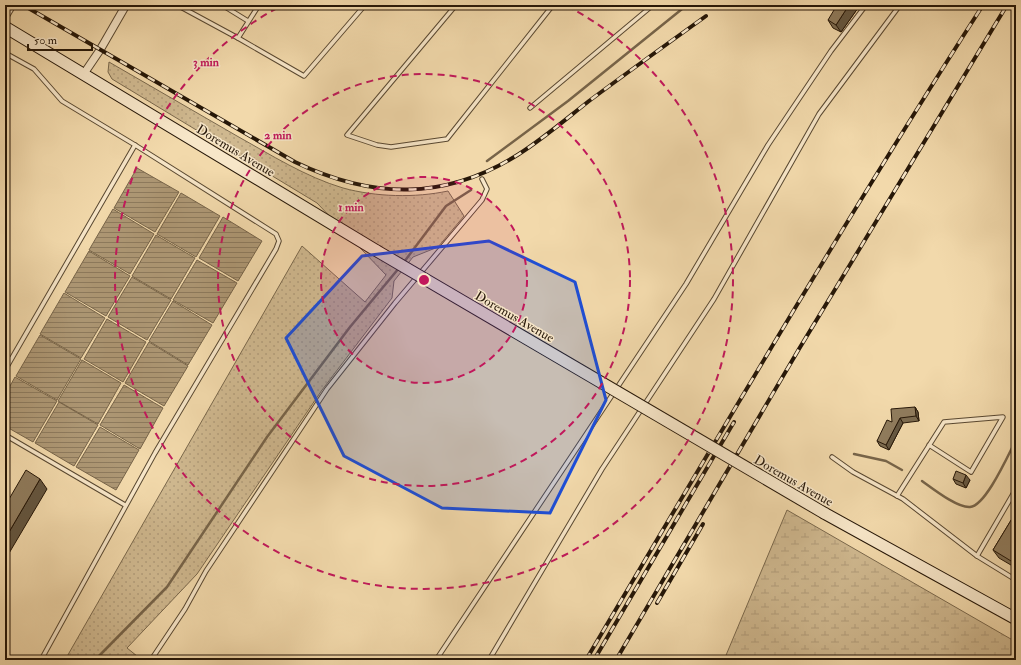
<svg xmlns="http://www.w3.org/2000/svg" width="1021" height="665" font-family="'IM FELL Double Pica',serif">
  <style>
    .grass { fill: url(#grass-dots); stroke: #7a684c }
    .wetland { fill: url(#wetland-marsh); stroke: #7a684c }
    .water { fill: url(#water-rules); stroke: #776449 }
    .lines { fill: none; stroke-linecap: round; stroke-linejoin: round }
    .stream { stroke: #776449; stroke-width: 2.5 }
    .service-casing { stroke: #594831; stroke-width: 5.5 }
    .minor-casing { stroke: #594831; stroke-width: 9 }
    .secondary-casing { stroke: #261708; stroke-width: 13 }
    .service { stroke: #f7e6c8; stroke-width: 3.5 }
    .minor { stroke: #f7e6c8; stroke-width: 7 }
    .secondary { stroke: #f7e6c8; stroke-width: 11 }
    .rail-casing { stroke: #261708; stroke-width: 4 }
    .rail { stroke: #f7e6c8; stroke-width: 2.5; stroke-dasharray: 8; stroke-linecap: butt }
    .secondary-bridge-casing { stroke: #261708; stroke-width: 13; stroke-linecap: butt }
    .secondary-bridge { stroke: #f7e6c8; stroke-width: 11 }
    .wall { fill: #7c6b50; stroke: #261708 }
    .shaded-wall { fill: #655741; stroke: #261708 }
    .building { fill: #907c5d; stroke: #261708 }
    .marked { fill: #1d4ed8; fill-opacity: 0.2; stroke: #1d4ed8; stroke-width: 3; stroke-linejoin: round }
    .ring { fill: none; stroke: #c2185b; stroke-width: 2; stroke-dasharray: 7 5 }
    .labels { text-anchor: middle; stroke-width: 3; stroke-linejoin: round; paint-order: stroke }
    .street-label { font-size: 13px; fill: #261708; stroke: #f7e6c8 }
    .centre { fill: #c2185b; stroke: #f7e6c8; stroke-width: 2 }
    .ring-label { font-size: 12px; text-anchor: middle; font-weight: bold; fill: #c2185b; stroke: #f7e6c8; stroke-width: 3; stroke-linejoin: round; paint-order: stroke }
  </style>
  <defs>
    <pattern id="grass-dots" width="8" height="8" patternUnits="userSpaceOnUse"><rect width="8" height="8" fill="#cfb88f"/><path d="M2 2h.1M6 6h.1" fill="none" stroke="#b29d7a" stroke-width="1.8" stroke-linecap="round"/></pattern>
    <pattern id="wetland-marsh" width="20" height="14" patternUnits="userSpaceOnUse"><rect width="20" height="14" fill="#cfb88f"/><path d="M1 5h8M5 5V1M11 12h8M15 12V8" fill="none" stroke="#b29d7a"/></pattern>
    <pattern id="water-rules" width="6" height="5" patternUnits="userSpaceOnUse"><rect width="6" height="5" fill="#ad9774"/><path d="M0 2.5h6" fill="none" stroke="#8d7a5d"/></pattern>
  </defs>
  <rect width="100%" height="100%" fill="#f2d9ab"/>
  <filter id="stains"><feTurbulence type="fractalNoise" baseFrequency=".005" numOctaves="4"/><feColorMatrix values="0 0 0 0 .2 0 0 0 0 .09 0 0 0 0 .02 0 0 0 .5 -.17"/></filter>
  <radialGradient id="worn" r=".72"><stop offset=".6" stop-color="#630" stop-opacity="0"/><stop offset="1" stop-color="#630" stop-opacity=".3"/></radialGradient>
  <path class="grass" d="M109 62C152 87 194 111 237 136 271 155 306 177 343 188 376 197 415 198 448 191L464 216 438 247 413 257 394 281 392 298 322 390 197 574 127 648 142 660H65L302 246 365 302 386 275 317 203 112 79 108 72Z"/>
  <polygon class="wetland" points="787,510 1016,642 1016,660 1012,660 1006,656 994,660 724,660"/>
  <g class="water">
    <polygon points="137,168 179,192 155,232 114,208"/>
    <polygon points="181,193 220,216 196,257 157,234"/>
    <polygon points="113,209 154,234 130,274 89,250"/>
    <polygon points="223,217 262,241 238,281 199,258"/>
    <polygon points="156,235 195,258 171,299 132,276"/>
    <polygon points="89,251 130,276 106,316 65,292"/>
    <polygon points="197,260 237,283 213,323 173,300"/>
    <polygon points="132,277 171,300 147,340 108,317"/>
    <polygon points="64,293 105,318 81,358 40,334"/>
    <polygon points="173,301 212,325 188,365 149,341"/>
    <polygon points="107,319 146,342 123,382 84,359"/>
    <polygon points="40,335 81,359 57,400 16,376"/>
    <polygon points="149,342 188,366 164,406 125,383"/>
    <polygon points="82,360 121,383 98,424 58,401"/>
    <polygon points="15,377 57,401 33,442 5,426 5,395"/>
    <polygon points="124,385 163,408 140,449 100,425"/>
    <polygon points="59,402 98,425 74,466 35,443"/>
    <polygon points="100,427 139,450 116,490 76,467"/>
  </g>
  <g class="lines">
    <g class="stream">
      <polyline points="487,161 568,101 687,5"/>
      <polyline points="404,262 446,206 471,190"/>
      <polyline points="854,454 886,461 902,470"/>
      <path d="M922 481C932 488 957 508 970 507 986 506 1009 453 1016 440"/>
      <polyline points="95,660 167,587 267,437 350,327 399,268"/>
    </g>
    <g class="service-casing">
      <g id="service">
        <polyline points="177,5 238,38"/>
        <polyline points="222,5 248,21"/>
        <polyline points="259,5 238,38 304,76 365,5"/>
        <polyline points="456,5 347,135 377,145 391,147 447,139 553,5"/>
        <polyline points="5,20 14,5"/>
        <polyline points="5,53 34,69 62,101 135,145 276,234 279,241 276,249 155,453 41,660"/>
        <polyline points="530,108 653,5"/>
        <polyline points="5,370 135,145"/>
        <polyline points="5,435 125,505"/>
        <polyline points="832,457 853,472 903,499 977,556"/>
        <polyline points="1016,489 977,556 1016,580"/>
        <polyline points="897,496 944,422 1003,417 971,472 929,445"/>
        <polyline points="151,660 185,609 206,571 327,389 395,303 482,200 487,189 482,179"/>
        <polyline points="436,660 686,284 768,145 831,51 866,5"/>
        <polyline points="489,660 602,469 714,299 819,114 900,5"/>
      </g>
    </g>
    <g class="minor-casing">
      <polyline id="minor" points="83,75 100,50 126,5"/>
    </g>
    <g class="secondary-casing">
      <g id="secondary">
        <polyline points="5,27 377,251"/>
        <polyline points="824,513 1016,619"/>
      </g>
    </g>
    <use href="#service" class="service"/>
    <use href="#minor" class="minor"/>
    <use href="#secondary" class="secondary"/>
    <g class="rail-casing">
      <g id="rail">
        <path d="M23 5 295 162C372 199 445 201 519 154 544 138 566 119 589 101 628 72 667 44 706 16"/>
        <polyline points="657,603 703,524"/>
        <path d="M586 660C716 440 845 220 983 5"/>
        <polyline points="594,660 734,422"/>
        <polyline points="616,660 799,349 1007,5"/>
      </g>
    </g>
    <use href="#rail" class="rail"/>
    <g class="secondary-bridge-casing">
      <polyline id="secondary-bridge" points="377,251 824,513"/>
    </g>
    <use href="#secondary-bridge" class="secondary-bridge"/>
  </g>
  <g class="wall">
    <polygon points="858,8 841,32 833,28 828,20"/>
    <polygon points="915,407 918,412 919,421 903,423 889,450 880,446 877,441 892,422"/>
    <polygon points="953,479 970,480 966,488 956,484"/>
    <polygon points="1016,512 1016,568 999,558 993,550"/>
  </g>
  <g class="shaded-wall">
    <polygon points="849,5 856,5 858,8 841,32 836,25"/>
    <polygon points="915,407 918,412 919,421 916,416"/>
    <polygon points="900,418 903,423 889,450 886,445"/>
    <polygon points="966,475 970,480 966,488 963,483"/>
    <polygon points="40,479 47,489 5,560 5,539"/>
  </g>
  <g class="building">
    <polygon points="837,5 849,5 836,25 828,20"/>
    <polygon points="915,407 916,416 900,418 886,445 877,441 887,420 892,422 891,409"/>
    <polygon points="26,470 40,479 5,539 5,506"/>
    <polygon points="956,471 966,475 963,483 953,479"/>
    <polygon points="1016,512 1016,564 993,550"/>
  </g>
  <path class="marked" d="M489 241 575 282 606 400 550 513 442 508 344 456 286 338 362 256Z"/>
  <circle cx="424" cy="280" r="103" fill="#c2185b" fill-opacity=".12"/>
  <g class="ring">
    <circle cx="424" cy="280" r="103"/>
    <circle cx="424" cy="280" r="206"/>
    <path d="M567 6A309 309 0 1 1 281 6"/>
  </g>
  <g class="labels">
    <g class="street-label">
      <text transform="translate(236 150) rotate(31)" y="5">Doremus Avenue</text>
      <text transform="translate(515 316) rotate(30)" y="5">Doremus Avenue</text>
      <text transform="translate(794 480) rotate(30)" y="5">Doremus Avenue</text>
    </g>
  </g>
  <circle cx="424" cy="280" r="6" class="centre"/>
  <g class="ring-label">
    <text x="206" y="66">3 min</text>
    <text x="278" y="139">2 min</text>
    <text x="351" y="211">1 min</text>
  </g>
  <rect width="1021" height="665" fill="none" stroke="#f2d9ab" stroke-width="20"/>
  <rect x="6" y="6" width="1009" height="653" fill="none" stroke="#261708" stroke-width="2"/>
  <rect x="10" y="10" width="1001" height="645" fill="none" stroke="#261708"/>
  <path d="M28 44v6h64v-6" fill="none" stroke="#261708" stroke-width="2"/>
  <text x="34" y="44" font-size="12" fill="#261708" stroke="#f7e6c8" stroke-width="3" paint-order="stroke">50 m</text>
  <rect width="100%" height="100%" filter="url(#stains)"/>
  <rect width="100%" height="100%" fill="url(#worn)"/>
</svg>
